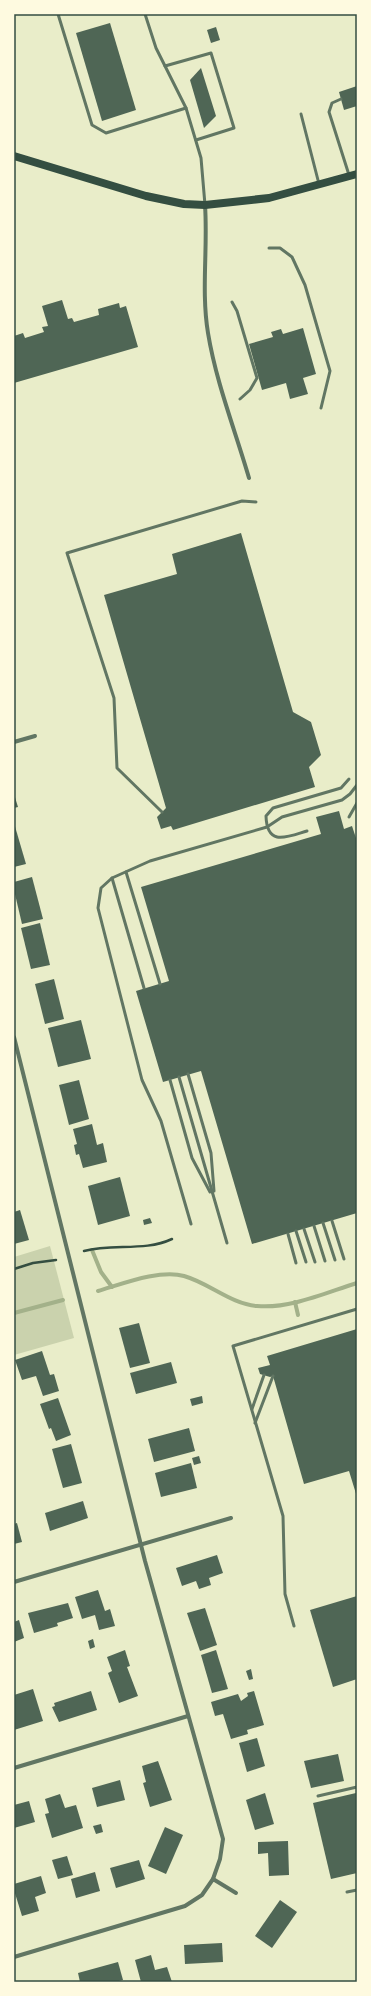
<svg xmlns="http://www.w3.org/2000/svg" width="371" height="1996" font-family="'PT Serif',serif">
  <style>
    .green { fill: #cad2ad }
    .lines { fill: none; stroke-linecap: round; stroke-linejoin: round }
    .stream { stroke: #a3b18a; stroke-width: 4 }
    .building { fill: #4f6655 }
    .path { stroke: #344e41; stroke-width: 2.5 }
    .service { stroke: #617663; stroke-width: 3 }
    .minor { stroke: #617663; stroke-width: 4 }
    .secondary { stroke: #344e41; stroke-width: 8 }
    .neatline { fill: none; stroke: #344e41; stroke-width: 1.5 }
  </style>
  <rect width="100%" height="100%" fill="#e9edc9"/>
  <polygon class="green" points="50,1246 74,1338 14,1355 14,1257"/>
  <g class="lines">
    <g class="stream">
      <polyline points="92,1250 101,1272 112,1287"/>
      <path d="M98 1291C122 1284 160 1269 184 1276 209 1283 231 1304 257 1306 290 1309 325 1293 357 1283"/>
      <polyline points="295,1302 298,1315"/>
      <polyline points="14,1313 63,1300"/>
    </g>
  </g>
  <g class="building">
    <polygon points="110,23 136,110 102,121 76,33"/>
    <polygon points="216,27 220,40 211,43 207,30"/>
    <polygon points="201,68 216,116 204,128 190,80"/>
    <polygon points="357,86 357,106 344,110 339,92"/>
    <polygon points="62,300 68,319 72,318 74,322 99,315 98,309 119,303 120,308 126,306 138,347 14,383 14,336 23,333 25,338 44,332 42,327 48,326 42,306"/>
    <polygon points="303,328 316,374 303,378 308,394 290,399 286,383 262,390 249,344 273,337 271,332 281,329 283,334"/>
    <polygon points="241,533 293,712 311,722 321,755 309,767 315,787 173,830 171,826 161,829 157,817 166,808 104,595 177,574 172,554"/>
    <polygon points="14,794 18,807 14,808"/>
    <polygon points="339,811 344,829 352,826 357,841 357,1213 252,1244 201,1071 163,1082 136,991 169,981 141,887 321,834 316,817"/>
    <polygon points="14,823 26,864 14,867"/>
    <polygon points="32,877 43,919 22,924 14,890 14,882"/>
    <polygon points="40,923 50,965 31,969 21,928"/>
    <polygon points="54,979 64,1019 45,1024 35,984"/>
    <polygon points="81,1020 91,1059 58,1067 48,1028"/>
    <polygon points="79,1080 89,1119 69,1125 59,1085"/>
    <polygon points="92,1124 97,1145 103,1143 107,1162 83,1168 79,1154 76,1155 74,1145 77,1144 73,1129"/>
    <polygon points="120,1177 130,1216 98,1225 88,1186"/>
    <polygon points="20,1210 29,1240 14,1244 14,1212"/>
    <polygon points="150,1218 152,1223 144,1225 143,1220"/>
    <polygon points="139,1323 150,1363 130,1368 119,1328"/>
    <polygon points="357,1329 357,1497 349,1471 304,1484 273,1376 270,1377 260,1374 258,1368 270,1365 267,1356"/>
    <polygon points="42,1351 50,1375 54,1374 59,1391 43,1396 36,1376 22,1380 15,1360"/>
    <polygon points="171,1362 177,1383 136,1394 130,1373"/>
    <polygon points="202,1396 203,1403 192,1406 190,1399"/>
    <polygon points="58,1398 71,1435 56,1441 51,1428 49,1429 40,1404"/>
    <polygon points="189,1428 195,1451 154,1462 148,1439"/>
    <polygon points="71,1444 82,1483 63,1488 52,1449"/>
    <polygon points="199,1456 201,1463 194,1465 192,1458"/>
    <polygon points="191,1463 197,1488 161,1497 155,1473"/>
    <polygon points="83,1501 88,1518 50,1531 45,1513"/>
    <polygon points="17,1523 22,1542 14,1544 14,1524"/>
    <polygon points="217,1555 223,1573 209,1578 211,1585 199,1589 196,1581 182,1586 176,1568"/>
    <polygon points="98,1590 105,1611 110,1609 115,1626 99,1630 95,1615 82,1619 75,1597"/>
    <polygon points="357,1596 357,1679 333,1687 310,1610"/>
    <polygon points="68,1603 73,1618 57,1623 58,1626 34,1633 28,1613"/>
    <polygon points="205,1608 217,1645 200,1651 187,1613"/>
    <polygon points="19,1620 24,1638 14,1642 14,1622"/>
    <polygon points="93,1639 95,1647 90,1649 88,1641"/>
    <polygon points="125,1650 130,1666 127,1667 138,1696 119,1703 108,1673 112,1671 107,1657"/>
    <polygon points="216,1650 228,1689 212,1693 201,1655"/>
    <polygon points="251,1669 253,1679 249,1680 246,1671"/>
    <polygon points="33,1689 43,1721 14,1730 14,1695"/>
    <polygon points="91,1691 97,1710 59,1722 52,1707 55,1706 54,1703"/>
    <polygon points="254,1691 264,1725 247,1730 248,1734 231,1739 223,1714 215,1716 211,1702 238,1694 241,1701 248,1696 247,1693"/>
    <polygon points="257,1738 265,1766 247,1772 239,1743"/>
    <polygon points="338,1754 344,1781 311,1788 304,1761"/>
    <polygon points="158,1761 172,1800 150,1807 143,1783 146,1782 142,1766"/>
    <polygon points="120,1780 125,1800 97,1807 92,1788"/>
    <polygon points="265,1793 274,1824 255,1830 246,1800"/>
    <polygon points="356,1793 357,1873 331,1879 313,1803"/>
    <polygon points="60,1794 65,1808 76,1805 83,1828 52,1838 45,1814 49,1813 45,1799"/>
    <polygon points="29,1801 35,1822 14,1828 14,1805"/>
    <polygon points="101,1824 103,1832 96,1834 93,1826"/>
    <polygon points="165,1827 183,1835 166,1874 148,1866"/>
    <polygon points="288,1841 289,1875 269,1876 268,1853 258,1854 258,1842"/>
    <polygon points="67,1856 73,1875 58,1879 52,1860"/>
    <polygon points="139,1860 145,1879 116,1888 110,1868"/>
    <polygon points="95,1872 100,1891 76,1898 71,1879"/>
    <polygon points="41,1876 46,1893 35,1897 39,1911 22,1916 14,1890 14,1884"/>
    <polygon points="280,1900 297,1912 272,1948 255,1936"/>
    <polygon points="222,1943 223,1962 185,1964 184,1945"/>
    <polygon points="151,1955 155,1970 167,1967 172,1982 141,1982 135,1960"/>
    <polygon points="118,1962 123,1980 115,1982 80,1982 78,1973"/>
  </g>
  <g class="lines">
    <g class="path">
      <path d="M84 1251C113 1243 144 1252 172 1239"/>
      <polyline points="14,1269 33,1263 56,1260"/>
    </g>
    <g class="service">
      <polyline points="58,14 92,125 106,133 186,108"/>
      <polyline points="145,14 156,48 186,108 201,158 205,205"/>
      <polyline points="165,66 211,53 234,128 196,140"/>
      <polyline points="341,99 332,103 329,112 349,175"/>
      <polyline points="301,114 319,184"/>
      <polyline points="269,248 280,248 292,257 305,285 330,371 321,408"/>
      <polyline points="232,302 237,311 257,378 250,390 240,399"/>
      <polyline points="162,812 117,768 114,698 67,553 242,501 256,502"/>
      <polyline points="349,817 357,803"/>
      <path d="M307 831C287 837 267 847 266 816L273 808 341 788 349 779"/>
      <polyline points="126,872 160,984"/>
      <polyline points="112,878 144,988"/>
      <polyline points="188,1074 211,1153 214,1191"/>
      <polyline points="179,1077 227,1243"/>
      <polyline points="170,1080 192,1158 210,1192"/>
      <polyline points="332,1221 344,1259"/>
      <polyline points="323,1223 335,1260"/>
      <polyline points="191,1224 161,1121 142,1080 98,908 101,888 112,878 150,861 267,827 282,817 342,800 350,794 357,785"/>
      <polyline points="314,1226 325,1261"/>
      <polyline points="304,1229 315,1262"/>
      <polyline points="296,1231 306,1262"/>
      <polyline points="288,1234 296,1263"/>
      <polyline points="252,1409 264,1375"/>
      <polyline points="255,1423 273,1376"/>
      <polyline points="294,1626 285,1594 283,1516 233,1346 357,1309"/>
      <polyline points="318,1796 357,1787"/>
      <polyline points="347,1892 357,1890"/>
    </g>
    <g class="minor">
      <path d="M205 205C208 248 201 291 208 333 216 382 235 430 249 478"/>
      <polyline points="14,742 35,736"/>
      <polyline points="14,1037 145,1561 223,1839 220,1859 213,1879"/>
      <polyline points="14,1582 231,1518"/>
      <polyline points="14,1768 188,1716"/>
      <polyline points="14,1957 185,1906 202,1895 213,1879 236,1893"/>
    </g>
    <polyline class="secondary" points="14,156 146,196 184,204 205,205 269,198 357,174"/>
  </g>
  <rect width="371" height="1996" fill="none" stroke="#fefae0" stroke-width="30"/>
  <rect x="15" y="15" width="341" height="1966" class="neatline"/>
</svg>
